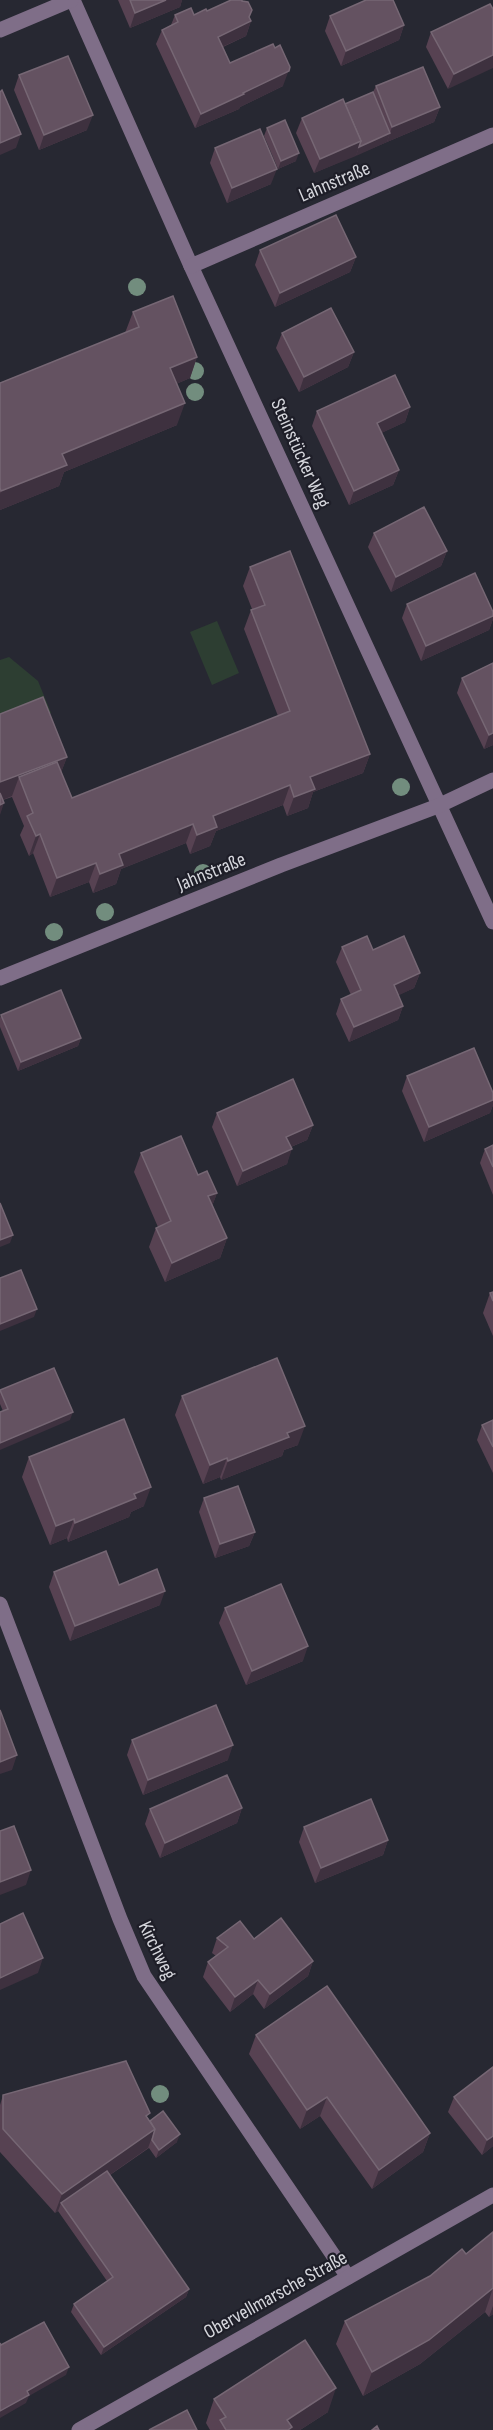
<svg xmlns="http://www.w3.org/2000/svg" width="493" height="2430" font-family="'Sofia Sans Condensed',sans-serif">
  <style>
    .green { fill: #2d3e32 }
    .lines { fill: none; stroke-linecap: round; stroke-linejoin: round }
    .minor { stroke: #7f6e88; stroke-width: 15 }
    .tree { fill: #728d7e }
    .wall { fill: #574252 }
    .shaded-wall { fill: #3e313f }
    .building { fill: #645261; stroke: #766774; stroke-width: 1.5 }
    .labels { text-anchor: middle; stroke-width: 4.5; stroke-linejoin: round; paint-order: stroke }
    .street-label { font-size: 20px; fill: #d5d6dc; stroke: #1e1e28 }
  </style>
  <rect width="100%" height="100%" fill="#272832"/>
  <g class="green">
    <polygon points="217,621 239,673 212,685 190,632"/>
    <polygon points="9,657 38,681 51,713 0,733 0,660"/>
  </g>
  <g class="lines">
    <g class="minor">
      <polyline points="73,0 191,266 493,922"/>
      <polyline points="0,30 71,0"/>
      <polyline points="191,266 493,135"/>
      <polyline points="0,978 281,865 438,806 493,780"/>
      <polyline points="0,1604 120,1919 144,1976 348,2277"/>
      <polyline points="79,2430 493,2195"/>
    </g>
  </g>
  <g class="tree">
    <circle cx="137" cy="287" r="9"/>
    <circle cx="195" cy="371" r="9"/>
    <circle cx="195" cy="392" r="9"/>
    <circle cx="401" cy="787" r="9"/>
    <circle cx="203" cy="873" r="9"/>
    <circle cx="105" cy="912" r="9"/>
    <circle cx="54" cy="932" r="9"/>
    <circle cx="160" cy="2094" r="9"/>
  </g>
  <g class="wall">
    <polygon points="118,0 182,0 180,7 130,28"/>
    <polygon points="490,4 448,89 426,47 431,32"/>
    <polygon points="207,11 249,17 251,21 246,36 223,47 230,63 283,86 240,107 239,109 195,128 156,44 162,30 171,25 175,15 194,15"/>
    <polygon points="330,16 404,25 399,40 341,66 325,31"/>
    <polygon points="19,75 87,130 39,150 14,90"/>
    <polygon points="376,86 440,107 434,122 314,173 296,133 302,118 345,104 373,92"/>
    <polygon points="267,128 296,161 278,169 264,136"/>
    <polygon points="215,148 271,184 227,203 210,163"/>
    <polygon points="260,250 356,257 350,272 275,307 255,265"/>
    <polygon points="133,312 197,357 190,378 176,384 177,425 64,472 59,486 0,510 0,383 125,333"/>
    <polygon points="282,333 354,352 348,367 299,392 276,348"/>
    <polygon points="410,407 405,422 381,433 399,470 393,485 349,505 312,426 317,411"/>
    <polygon points="374,533 447,551 441,566 391,592 368,547"/>
    <polygon points="250,567 370,754 363,773 313,792 308,808 287,816 283,805 216,831 210,846 190,854 186,843 121,869 116,884 93,893 89,882 50,897 33,853 29,856 20,835 24,826 12,797 3,800 0,714 67,757 61,772 72,798 278,716 244,629 251,610 252,609 243,586"/>
    <polygon points="407,604 493,612 493,619 489,630 421,661 402,618"/>
    <polygon points="493,663 493,745 484,749 457,693 462,678"/>
    <polygon points="342,947 373,950 420,973 414,988 398,995 403,1006 398,1020 349,1042 336,1014 341,999 351,995 336,962"/>
    <polygon points="1,1015 81,1038 78,1046 18,1071 0,1027 0,1018"/>
    <polygon points="407,1076 493,1093 493,1105 490,1113 424,1142 402,1091"/>
    <polygon points="217,1113 313,1125 307,1140 291,1147 287,1164 237,1186 212,1127"/>
    <polygon points="493,1145 493,1195 480,1163 485,1149"/>
    <polygon points="141,1153 198,1175 217,1193 212,1206 227,1238 220,1258 165,1282 149,1247 156,1228 158,1227 134,1172"/>
    <polygon points="493,1292 493,1336 483,1313 490,1293"/>
    <polygon points="0,1390 70,1420 3,1411 0,1404"/>
    <polygon points="182,1396 298,1445 284,1450 282,1456 221,1480 220,1477 203,1484 175,1415"/>
    <polygon points="493,1420 493,1473 477,1440 482,1425"/>
    <polygon points="29,1457 144,1506 131,1512 129,1517 68,1542 67,1538 50,1545 22,1477"/>
    <polygon points="204,1498 255,1532 249,1546 215,1558 199,1512"/>
    <polygon points="54,1572 119,1585 160,1605 70,1641 49,1587"/>
    <polygon points="225,1608 303,1661 246,1685 219,1623"/>
    <polygon points="132,1740 228,1760 143,1795 127,1755"/>
    <polygon points="242,1808 237,1823 160,1858 145,1824 150,1809"/>
    <polygon points="304,1827 388,1840 383,1855 315,1883 299,1842"/>
    <polygon points="217,1938 254,1939 313,1961 308,1976 264,2009 253,1994 230,2012 203,1977 208,1962 216,1956 212,1953"/>
    <polygon points="256,2035 430,2133 423,2152 372,2189 320,2116 300,2129 249,2054"/>
    <polygon points="493,2067 493,2146 482,2155 448,2112 454,2097"/>
    <polygon points="3,2095 148,2118 150,2121 177,2142 156,2158 149,2148 110,2175 189,2289 186,2297 101,2355 71,2312 74,2304 107,2281 58,2211 55,2213 0,2152 0,2105"/>
    <polygon points="493,2232 493,2314 489,2317 485,2312 420,2364 363,2396 336,2344 345,2321 430,2276 466,2254"/>
    <polygon points="214,2399 328,2412 300,2430 210,2430 206,2423"/>
  </g>
  <g class="shaded-wall">
    <polygon points="166,0 182,0 180,7 130,28 135,13"/>
    <polygon points="251,21 246,36 213,51 218,37"/>
    <polygon points="404,25 399,40 341,66 346,51"/>
    <polygon points="493,55 493,68 448,89 454,74"/>
    <polygon points="290,67 283,86 240,107 239,109 195,128 201,114 243,93"/>
    <polygon points="440,107 434,122 387,142 392,127"/>
    <polygon points="93,115 87,130 39,150 44,135"/>
    <polygon points="390,133 387,142 356,156 359,147"/>
    <polygon points="21,134 16,148 0,155 0,143"/>
    <polygon points="361,141 356,156 314,173 320,159"/>
    <polygon points="299,153 296,161 278,169 281,161"/>
    <polygon points="277,169 271,184 227,203 232,188"/>
    <polygon points="356,257 350,272 275,307 280,293"/>
    <polygon points="354,352 348,367 299,392 304,377"/>
    <polygon points="197,357 190,378 162,390 170,368"/>
    <polygon points="185,403 177,425 64,472 59,486 0,510 0,494 1,491 62,454"/>
    <polygon points="410,407 405,422 371,438 377,423"/>
    <polygon points="399,470 393,485 349,505 354,491"/>
    <polygon points="447,551 441,566 391,592 396,577"/>
    <polygon points="493,616 493,619 489,630 421,661 426,646"/>
    <polygon points="493,733 493,745 484,749 489,735"/>
    <polygon points="370,754 363,773 313,792 308,808 287,816 294,797 310,777"/>
    <polygon points="67,757 59,778 19,777 12,796 0,801 0,782"/>
    <polygon points="290,785 283,805 216,831 210,846 190,854 197,835 213,816"/>
    <polygon points="4,803 0,815 0,805"/>
    <polygon points="193,824 186,843 121,869 116,884 93,893 100,874 119,854"/>
    <polygon points="40,834 33,853 29,856 36,836"/>
    <polygon points="96,863 89,882 50,897 57,878"/>
    <polygon points="420,973 414,988 389,1000 394,985"/>
    <polygon points="403,1006 398,1020 349,1042 354,1027"/>
    <polygon points="81,1038 78,1046 18,1071 21,1062"/>
    <polygon points="493,1100 493,1105 490,1113 424,1142 429,1127"/>
    <polygon points="313,1125 307,1140 281,1151 286,1137"/>
    <polygon points="292,1149 287,1164 237,1186 243,1171"/>
    <polygon points="217,1193 210,1212 208,1196"/>
    <polygon points="13,1235 10,1243 0,1247 0,1240"/>
    <polygon points="227,1238 220,1258 165,1282 172,1263"/>
    <polygon points="37,1309 34,1317 0,1331 0,1324"/>
    <polygon points="73,1412 70,1420 0,1450 0,1443"/>
    <polygon points="305,1426 298,1445 284,1450 282,1456 221,1480 228,1461 287,1433"/>
    <polygon points="227,1458 220,1477 203,1484 210,1465"/>
    <polygon points="151,1487 144,1506 131,1512 129,1517 68,1542 75,1523 134,1494"/>
    <polygon points="74,1519 67,1538 50,1545 56,1526"/>
    <polygon points="255,1532 249,1546 215,1558 220,1544"/>
    <polygon points="165,1591 160,1605 70,1641 75,1626"/>
    <polygon points="308,1646 303,1661 246,1685 252,1671"/>
    <polygon points="233,1745 228,1760 143,1795 148,1780"/>
    <polygon points="17,1755 12,1770 0,1774 0,1762"/>
    <polygon points="242,1808 237,1823 160,1858 165,1843"/>
    <polygon points="388,1840 383,1855 315,1883 321,1868"/>
    <polygon points="31,1870 26,1885 0,1895 0,1882"/>
    <polygon points="43,1958 38,1973 0,1990 0,1978"/>
    <polygon points="313,1961 308,1976 264,2009 270,1994"/>
    <polygon points="258,1980 253,1994 230,2012 235,1997"/>
    <polygon points="327,2097 320,2116 300,2129 307,2110"/>
    <polygon points="155,2129 148,2148 64,2207 61,2203 58,2211 55,2213 62,2194"/>
    <polygon points="430,2133 423,2152 372,2189 379,2170"/>
    <polygon points="180,2134 177,2142 156,2158 159,2150"/>
    <polygon points="493,2136 493,2146 482,2155 487,2140"/>
    <polygon points="493,2288 485,2312 420,2364 363,2396 372,2372"/>
    <polygon points="189,2289 186,2297 101,2355 104,2347"/>
    <polygon points="493,2306 493,2314 489,2317"/>
    <polygon points="69,2367 66,2375 29,2396 26,2403 0,2418 0,2411 27,2391"/>
    <polygon points="336,2388 328,2412 300,2430 284,2430 287,2420"/>
  </g>
  <g class="building">
    <polygon points="130,0 166,0 135,13"/>
    <polygon points="231,0 242,0 242,1 248,2 252,10 249,17 251,21 218,37 230,63 273,44 275,48 280,45 290,67 289,71 243,93 244,94 201,114 162,30 178,22 175,15 191,8 194,15 206,9 207,11"/>
    <polygon points="366,0 393,0 404,25 346,51 330,16"/>
    <polygon points="490,4 493,9 493,55 454,74 431,32"/>
    <polygon points="68,56 93,115 44,135 19,75"/>
    <polygon points="423,67 440,107 392,127 376,86"/>
    <polygon points="2,90 21,134 0,143 0,92"/>
    <polygon points="373,92 390,133 359,147 361,141 345,104"/>
    <polygon points="343,99 361,141 320,159 302,118"/>
    <polygon points="285,120 299,153 281,161 267,128"/>
    <polygon points="260,129 277,169 232,188 215,148"/>
    <polygon points="336,215 356,257 280,293 260,250"/>
    <polygon points="173,296 197,357 170,368 185,403 62,454 67,465 1,491 0,488 0,383 139,327 133,312"/>
    <polygon points="331,308 354,352 304,377 282,333"/>
    <polygon points="395,375 410,407 377,423 399,470 354,491 317,411"/>
    <polygon points="424,507 447,551 396,577 374,533"/>
    <polygon points="290,551 370,754 310,777 315,789 294,797 290,785 213,816 217,827 197,835 193,824 119,854 123,865 100,874 96,863 57,878 40,834 36,836 27,816 33,813 19,777 57,762 72,798 290,711 251,610 265,605 250,567"/>
    <polygon points="475,573 493,612 493,616 426,646 407,604"/>
    <polygon points="493,663 493,733 489,735 462,678"/>
    <polygon points="43,697 67,757 0,782 0,714"/>
    <polygon points="0,793 4,803 0,805"/>
    <polygon points="367,936 373,950 404,936 420,973 394,985 403,1006 354,1027 341,999 361,990 342,947"/>
    <polygon points="61,990 81,1038 21,1062 1,1015"/>
    <polygon points="474,1048 493,1093 493,1100 429,1127 407,1076"/>
    <polygon points="293,1079 313,1125 286,1137 292,1149 243,1171 217,1113"/>
    <polygon points="181,1136 198,1175 207,1171 217,1193 208,1196 227,1238 172,1263 156,1228 171,1221 141,1153"/>
    <polygon points="493,1145 493,1167 485,1149"/>
    <polygon points="0,1203 13,1235 0,1240"/>
    <polygon points="21,1270 37,1309 0,1324 0,1278"/>
    <polygon points="493,1292 493,1301 490,1293"/>
    <polygon points="277,1358 305,1426 287,1433 289,1437 228,1461 227,1458 210,1465 182,1396"/>
    <polygon points="54,1368 73,1412 0,1443 0,1412 8,1409 0,1390"/>
    <polygon points="124,1419 151,1487 134,1494 136,1498 75,1523 74,1519 56,1526 29,1457"/>
    <polygon points="493,1420 493,1447 482,1425"/>
    <polygon points="238,1486 255,1532 220,1544 204,1498"/>
    <polygon points="106,1551 119,1585 157,1569 165,1591 75,1626 54,1572"/>
    <polygon points="281,1584 308,1646 252,1671 225,1608"/>
    <polygon points="216,1705 233,1745 148,1780 132,1740"/>
    <polygon points="0,1710 17,1755 0,1762"/>
    <polygon points="227,1775 242,1808 165,1843 150,1809"/>
    <polygon points="371,1799 388,1840 321,1868 304,1827"/>
    <polygon points="14,1826 31,1870 0,1882 0,1831"/>
    <polygon points="23,1913 43,1958 0,1978 0,1924"/>
    <polygon points="281,1918 313,1961 270,1994 258,1980 235,1997 208,1962 228,1947 217,1938 240,1921 254,1939"/>
    <polygon points="327,1986 430,2133 379,2170 327,2097 307,2110 256,2035"/>
    <polygon points="126,2061 150,2113 146,2116 155,2129 62,2194 3,2129 3,2095"/>
    <polygon points="493,2067 493,2136 487,2140 454,2097"/>
    <polygon points="163,2111 180,2134 159,2150 152,2140 155,2129 150,2121"/>
    <polygon points="107,2171 189,2289 104,2347 74,2304 113,2277 61,2203"/>
    <polygon points="493,2232 493,2288 429,2340 372,2372 345,2321 430,2276 462,2249 466,2254"/>
    <polygon points="44,2322 69,2367 27,2391 29,2395 0,2411 0,2343 1,2345"/>
    <polygon points="305,2340 336,2388 287,2420 292,2427 288,2430 226,2430 220,2420 226,2417 214,2399"/>
    <polygon points="187,2410 197,2430 149,2430"/>
    <polygon points="377,2426 379,2430 372,2430"/>
  </g>
  <g class="labels">
    <g class="street-label">
      <text transform="translate(334 181) rotate(-23)" y="7">Lahnstraße</text>
      <text transform="translate(301 453) rotate(66)" y="7">Steinstücker Weg</text>
      <text transform="translate(211 871) rotate(-22)" y="7">Jahnstraße</text>
      <text transform="translate(158 1950) rotate(64)" y="7">Kirchweg</text>
      <text transform="translate(275 2294) rotate(-29)" y="7">Obervellmarsche Straße</text>
    </g>
  </g>
</svg>
